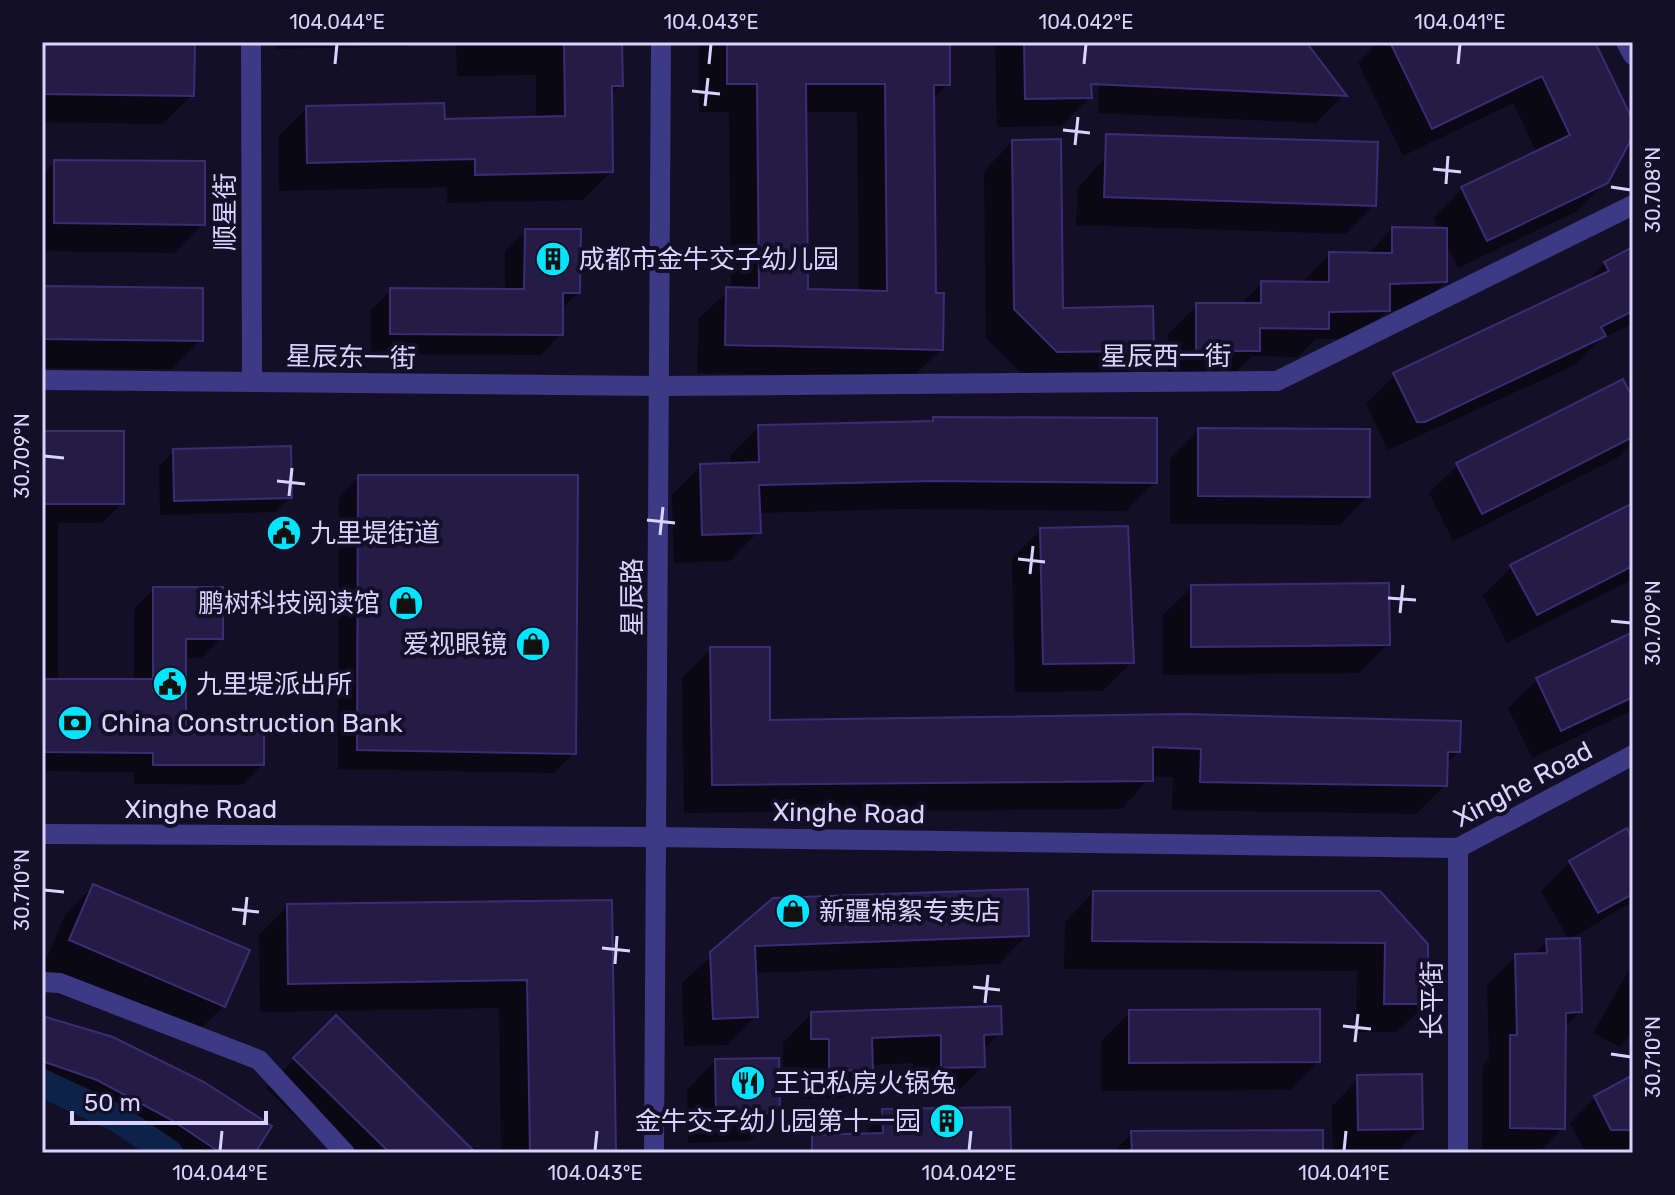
<svg xmlns="http://www.w3.org/2000/svg" width="1675" height="1195" font-family="Rubik,'Noto Sans SC',sans-serif">
  <style>
    .shadow { fill: #0007; fill-rule: evenodd }
    .lines { fill: none; stroke-linecap: round; stroke-linejoin: round }
    .canal { stroke: #0c2248; stroke-width: 28 }
    .building { fill: #241b47; stroke: #3b2d73; stroke-width: 2; fill-rule: evenodd }
    .minor { stroke: #3d3a85; stroke-width: 20 }
    .ticks { fill: none; stroke: #d9d4ff; stroke-width: 3 }
    .labels { text-anchor: middle; stroke-width: 8; stroke-linejoin: round; paint-order: stroke }
    .street-label { font-size: 26px; fill: #d9d4ff; stroke: #130f26 }
    .poi-label { font-size: 26px; fill: #d9d4ff; stroke: #130f26; text-anchor: start }
    .neatline { fill: none; stroke: #d9d4ff; stroke-width: 3 }
    .ticks-label { font-size: 20px; text-anchor: middle; fill: #d9d4ff }
  </style>
  <rect width="100%" height="100%" fill="#130f26"/>
  <g class="shadow">
    <polygon points="275,42 415,42 411,46 276,49"/>
    <polygon points="456,42 620,42 621,85 610,96 611,172 583,200 447,203 447,187 279,191 278,137 307,108 443,121 536,119 536,75 457,76"/>
    <path d="M699 42H948V84L932 100 934 295 941 350 912 378 697 373 699 318 731 289 729 112H699ZM804 112H857L859 293 806 291Z"/>
    <polygon points="995,42 1089,42 1090,97 1061,126 997,127"/>
    <polygon points="1122,42 1285,42 1344,95 1316,123 1098,113 1100,64"/>
    <polygon points="1379,42 1592,42 1633,132 1606,182 1577,211 1458,268 1445,242 1445,282 1416,310 1387,311 1359,339 1316,339 1298,357 1252,356 1229,379 1168,379 1168,334 1197,305 1240,305 1262,283 1301,284 1330,254 1367,255 1392,229 1439,229 1433,218 1462,189 1537,153 1513,103 1403,156 1358,63"/>
    <polygon points="42,43 192,95 163,124 42,122"/>
    <polygon points="1124,136 1374,205 1345,234 1076,225 1078,188"/>
    <polygon points="1012,142 1061,310 1152,351 1123,379 1028,380 986,338 984,171"/>
    <polygon points="55,162 203,224 174,253 42,251 42,175"/>
    <polygon points="526,231 578,292 561,310 561,334 541,355 371,354 371,310 391,290 505,291 505,251"/>
    <polygon points="1633,249 1633,323 1599,340 1575,365 1388,450 1366,404 1395,375 1584,285 1605,263"/>
    <polygon points="42,288 201,340 172,369 42,368"/>
    <polygon points="1633,403 1633,442 1617,458 1453,541 1429,493 1458,465"/>
    <polygon points="934,419 1155,482 1126,511 903,509 758,513 758,532 730,561 674,563 672,495 701,466 730,465 730,456 759,427 930,423"/>
    <polygon points="1199,430 1368,496 1340,525 1170,524 1170,459"/>
    <polygon points="42,433 122,503 102,523 58,523 58,681 134,681 134,609 154,589 221,638 201,658 184,658 184,731 262,765 242,785 134,784 134,772 42,771"/>
    <polygon points="174,451 290,497 275,512 160,515 159,466"/>
    <polygon points="359,477 574,753 554,773 338,769 339,498"/>
    <polygon points="1633,505 1633,579 1507,643 1483,595 1512,567"/>
    <polygon points="1041,530 1132,662 1103,691 1015,692 1012,558"/>
    <polygon points="1192,587 1388,644 1359,673 1163,675 1163,615"/>
    <polygon points="1633,634 1633,710 1532,758 1508,708 1537,680"/>
    <polygon points="711,649 768,722 1458,752 1446,764 1445,785 1416,814 1172,810 1173,777 1151,776 1122,809 684,813 682,678"/>
    <polygon points="1633,827 1633,901 1569,940 1541,891 1570,862"/>
    <polygon points="94,886 224,1006 195,1034 42,969 65,915"/>
    <polygon points="1093,893 1379,893 1426,1004 1397,1032 1356,1032 1357,971 1064,969 1065,922"/>
    <polygon points="774,900 1027,935 999,964 754,973 756,1016 727,1045 684,1046 682,983"/>
    <polygon points="610,902 614,1153 501,1153 499,1008 260,1012 259,935 288,906"/>
    <polygon points="1547,941 1580,1012 1564,1027 1563,1128 1538,1153 1482,1153 1483,1066 1489,1059 1487,985 1516,956 1532,956"/>
    <polygon points="1633,963 1633,1038 1630,1036 1620,1047 1593,1033"/>
    <polygon points="1130,1012 1318,1061 1290,1090 1101,1091 1101,1041"/>
    <polygon points="811,1014 1000,1033 983,1050 983,1066 954,1095 913,1096 913,1063 871,1065 871,1069 842,1098 801,1099 801,1067 783,1067 783,1043"/>
    <polygon points="42,1018 252,1153 150,1153 68,1108 42,1099"/>
    <polygon points="336,1018 473,1153 333,1153 266,1088"/>
    <polygon points="715,1061 778,1112 750,1141 688,1143 687,1090"/>
    <polygon points="1360,1077 1421,1128 1396,1153 1333,1153 1332,1106"/>
    <polygon points="1633,1077 1633,1153 1586,1153 1570,1123 1595,1098"/>
    <polygon points="883,1111 1009,1153 829,1153 863,1136"/>
    <polygon points="1132,1133 1321,1153 1112,1153"/>
  </g>
  <g class="lines">
    <polyline class="canal" points="42,1083 117,1118 169,1153"/>
  </g>
  <g class="building">
    <polygon points="42,42 195,43 194,96 42,94"/>
    <polygon points="564,42 622,42 623,86 612,86 613,172 475,175 475,159 307,163 306,106 444,103 445,119 565,116"/>
    <path d="M727 42H950V85H934L936 293H944L943 350 725 345 726 287 759 288 757 84H727ZM806 84H885L887 291 808 289Z"/>
    <polygon points="1024,42 1306,42 1347,96 1091,84 1092,98 1025,99"/>
    <polygon points="1390,42 1595,42 1633,121 1633,136 1608,183 1487,241 1461,187 1570,135 1542,76 1432,129"/>
    <polygon points="1106,134 1378,142 1376,206 1104,197"/>
    <polygon points="1061,139 1063,308 1153,306 1154,351 1057,352 1014,309 1012,140"/>
    <polygon points="54,160 205,161 205,225 54,223"/>
    <polygon points="1392,227 1447,228 1447,282 1390,284 1390,311 1329,312 1329,329 1260,328 1260,351 1196,351 1196,303 1261,303 1261,281 1329,282 1329,252 1392,253"/>
    <polygon points="525,229 581,229 580,293 563,293 563,335 390,334 390,288 524,289"/>
    <polygon points="1633,247 1633,311 1601,327 1606,336 1425,422 1417,422 1393,373 1609,271 1604,262"/>
    <polygon points="42,286 203,288 203,341 42,339"/>
    <polygon points="1623,379 1633,399 1633,437 1482,514 1456,463"/>
    <polygon points="933,417 1157,418 1157,483 933,481 759,485 761,533 702,535 700,464 759,462 758,425 933,421"/>
    <polygon points="1198,428 1370,429 1370,497 1198,496"/>
    <rect x="42" y="431" width="82" height="73"/>
    <polygon points="291,446 292,498 174,501 173,449"/>
    <polygon points="358,475 578,475 576,754 357,750"/>
    <polygon points="1633,503 1633,566 1537,615 1510,565"/>
    <polygon points="1128,526 1134,663 1043,664 1040,528"/>
    <polygon points="1389,583 1390,645 1191,647 1191,585"/>
    <polygon points="153,587 223,587 223,639 186,639 186,729 264,729 264,765 153,765 153,753 42,752 42,679 153,679"/>
    <polygon points="1633,632 1633,697 1561,731 1536,678"/>
    <polygon points="710,647 770,647 770,720 1185,714 1461,721 1460,752 1448,752 1447,786 1200,782 1201,749 1153,747 1153,781 712,785"/>
    <polygon points="1627,828 1633,840 1633,894 1598,913 1569,861"/>
    <polygon points="93,884 250,950 225,1007 69,940"/>
    <polygon points="1028,889 1029,936 755,946 758,1017 713,1019 710,952 773,898"/>
    <polygon points="1093,891 1380,891 1428,944 1428,1004 1384,1004 1385,943 1092,941"/>
    <polygon points="612,900 616,1153 530,1153 527,980 288,984 287,904"/>
    <polygon points="1580,938 1582,1012 1566,1013 1565,1129 1510,1128 1510,1035 1517,1035 1515,954 1547,953 1546,939"/>
    <polygon points="1001,1006 1002,1034 984,1035 985,1067 941,1068 941,1035 872,1038 873,1070 829,1071 829,1039 811,1039 811,1012"/>
    <polygon points="1320,1009 1320,1062 1129,1063 1129,1010"/>
    <polygon points="336,1015 476,1153 390,1153 293,1058"/>
    <polygon points="42,1016 113,1037 204,1082 272,1126 255,1153 221,1153 170,1119 97,1080 42,1061"/>
    <polygon points="779,1058 780,1113 716,1115 715,1059"/>
    <polygon points="1422,1074 1423,1129 1358,1130 1357,1075"/>
    <polygon points="1633,1075 1633,1130 1611,1130 1594,1096"/>
    <polygon points="1010,1107 1011,1153 812,1153 812,1135 883,1133 882,1109"/>
    <polygon points="1323,1130 1323,1153 1132,1153 1131,1131"/>
  </g>
  <g class="lines">
    <g class="minor">
      <polyline points="251,42 252,382"/>
      <polyline points="1626,42 1633,55"/>
      <polyline points="42,380 659,386 1277,381 1633,205"/>
      <polyline points="42,834 658,837 1458,848 1633,755"/>
      <polyline points="42,982 60,983 259,1060 345,1153"/>
      <polyline points="654,1153 661,42"/>
      <polyline points="1458,1153 1458,848"/>
    </g>
  </g>
  <path class="ticks" d="M335 64 337 44M709 64 711 44M1084 64 1086 44M1458 64 1460 44M692 91 720 94M705 106 708 78M1063 130 1090 133M1075 145 1078 117M1433 169 1461 172M1446 184 1448 156M1611 187 1631 190M44 456 64 458M277 481 305 484M289 496 292 468M647 520 675 523M660 535 663 507M1018 559 1045 562M1030 574 1033 546M1388 598 1416 600M1400 613 1403 585M1611 621 1631 623M44 890 64 892M232 909 259 912M244 925 247 897M602 948 630 951M615 964 617 936M973 987 1000 990M985 1003 988 975M1343 1026 1371 1029M1355 1042 1358 1014M1611 1054 1631 1057M220 1151 222 1131M595 1151 597 1131M969 1151 971 1131M1344 1151 1346 1131"/>
  <defs>
    <g id="building-disc" transform="scale(1.8)"><circle r="9.5" fill="#00e5ff" stroke="#130f26"/><path d="M-4-6H4V6H1V3H-1V6H-4ZM-2.5-4.3h1.7v1.8h-1.7ZM.8-4.3h1.7v1.8H.8ZM-2.5-1h1.7V.8h-1.7ZM.8-1h1.7V.8H.8Z" fill="#111"/></g>
    <g id="civic-disc" transform="scale(1.8)"><circle r="9.5" fill="#00e5ff" stroke="#130f26"/><path d="M-.6-6.5H3V-4.5H.6V-3L4-1V1h2V6H-6V1h2V-1L-.6-3ZM-1.2 2.5V6h2.4V2.5Z" fill="#111"/></g>
    <g id="shop-disc" transform="scale(1.8)"><circle r="9.5" fill="#00e5ff" stroke="#130f26"/><path d="M-5-2.5h2.3a2.7 3.5 0 0 1 5.4 0H5L5.5 6h-11ZM-1.5-2.5h3a1.5 2.3 0 0 0-3 0Z" fill="#111"/></g>
    <g id="bank-disc" transform="scale(1.8)"><circle r="9.5" fill="#00e5ff" stroke="#130f26"/><path d="M-6-4H6V4H-6ZM0-2.3a2.3 2.3 0 1 0 0 4.6a2.3 2.3 0 1 0 0-4.6Z" fill="#111"/></g>
    <g id="restaurant-disc" transform="scale(1.8)"><circle r="9.5" fill="#00e5ff" stroke="#130f26"/><path d="M-5-6h1v4h1v-4h1v4h1v-4h1v5L-1.5 .5V6h-2V.5L-5-1ZM5-6V6H3V1.5H1.5Q1.5-4 5-6Z" fill="#111"/></g>
  </defs>
  <g fill-rule="evenodd">
    <use href="#building-disc" x="553" y="259"/>
    <use href="#civic-disc" x="284" y="533"/>
    <use href="#shop-disc" x="406" y="603"/>
    <use href="#shop-disc" x="533" y="644"/>
    <use href="#civic-disc" x="170" y="684"/>
    <use href="#bank-disc" x="75" y="723"/>
    <use href="#shop-disc" x="793" y="911"/>
    <use href="#restaurant-disc" x="748" y="1083"/>
    <use href="#building-disc" x="947" y="1121"/>
  </g>
  <g class="labels">
    <g class="street-label">
      <text transform="translate(225 212) rotate(-90)" y="9">顺星街</text>
      <text x="1166" y="365">星辰西一街</text>
      <text transform="translate(351 357) rotate(1)" y="9">星辰东一街</text>
      <text transform="translate(632 597) rotate(-90)" y="9">星辰路</text>
      <text transform="translate(1523 784) rotate(-28)" y="9">Xinghe Road</text>
      <text x="201" y="818">Xinghe Road</text>
      <text transform="translate(849 813) rotate(1)" y="9">Xinghe Road</text>
      <text transform="translate(1432 1000) rotate(-90)" y="9">长平街</text>
    </g>
    <g class="poi-label">
      <text x="579" y="268">成都市金牛交子幼儿园</text>
      <text x="310" y="542">九里堤街道</text>
      <text x="380" y="612" text-anchor="end">鹏树科技阅读馆</text>
      <text x="507" y="653" text-anchor="end">爱视眼镜</text>
      <text x="196" y="693">九里堤派出所</text>
      <text x="101" y="732">China Construction Bank</text>
      <text x="819" y="920">新疆棉絮专卖店</text>
      <text x="774" y="1092">王记私房火锅兔</text>
      <text x="921" y="1130" text-anchor="end">金牛交子幼儿园第十一园</text>
    </g>
  </g>
  <rect width="1675" height="1195" fill="none" stroke="#130f26" stroke-width="88"/>
  <path d="M72 1111v12h194v-12" fill="none" stroke="#d9d4ff" stroke-width="4"/>
  <text x="84" y="1111" font-size="24" fill="#d9d4ff" stroke="#130f26" stroke-width="6" paint-order="stroke">50 m</text>
  <rect x="44" y="44" width="1587" height="1107" class="neatline"/>
  <g class="ticks-label">
    <text x="337" y="29">104.044°E</text>
    <text x="711" y="29">104.043°E</text>
    <text x="1086" y="29">104.042°E</text>
    <text x="1460" y="29">104.041°E</text>
    <text transform="translate(1653 190) rotate(-90)" y="7">30.708°N</text>
    <text transform="translate(22 456) rotate(-90)" y="7">30.709°N</text>
    <text transform="translate(1653 623) rotate(-90)" y="7">30.709°N</text>
    <text transform="translate(22 890) rotate(-90)" y="7">30.710°N</text>
    <text transform="translate(1653 1057) rotate(-90)" y="7">30.710°N</text>
    <text x="220" y="1180">104.044°E</text>
    <text x="595" y="1180">104.043°E</text>
    <text x="969" y="1180">104.042°E</text>
    <text x="1344" y="1180">104.041°E</text>
  </g>
</svg>
